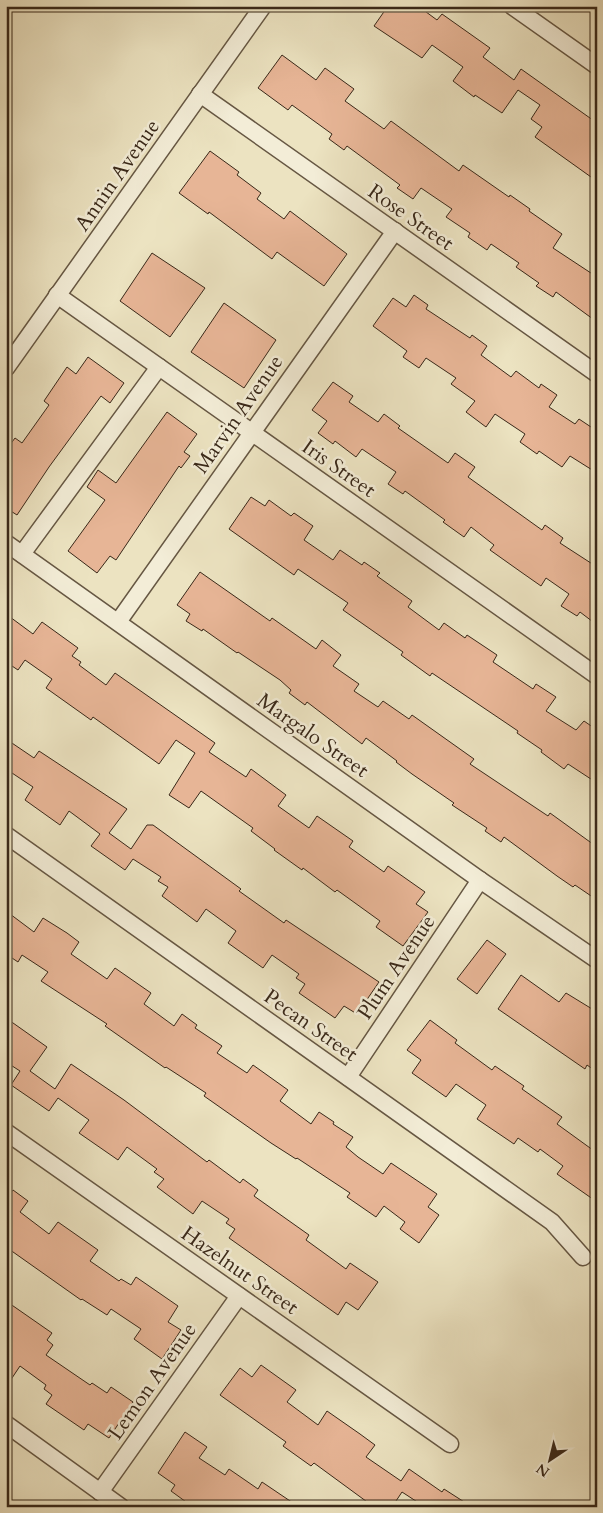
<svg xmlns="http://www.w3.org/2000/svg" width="603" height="1513" font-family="Cardo,serif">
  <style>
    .building { fill: #e7b596; stroke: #392819 }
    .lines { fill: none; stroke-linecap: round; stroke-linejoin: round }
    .minor-casing { stroke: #665743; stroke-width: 19 }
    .minor { stroke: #f3edd7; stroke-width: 16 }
    .labels { text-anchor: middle; stroke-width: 5; stroke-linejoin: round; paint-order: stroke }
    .street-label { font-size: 21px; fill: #392819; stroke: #f3edd7 }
  </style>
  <rect width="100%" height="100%" fill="#ece3c1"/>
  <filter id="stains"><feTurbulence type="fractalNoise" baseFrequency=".004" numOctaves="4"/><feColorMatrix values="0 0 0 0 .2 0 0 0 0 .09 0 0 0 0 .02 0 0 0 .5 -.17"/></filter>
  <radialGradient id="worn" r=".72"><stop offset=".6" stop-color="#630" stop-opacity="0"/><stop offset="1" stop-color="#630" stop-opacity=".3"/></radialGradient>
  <g class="building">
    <polygon points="388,6 418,6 437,20 442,14 490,48 483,57 514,80 521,69 597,123 597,169 591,177 535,137 542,127 531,119 540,105 518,90 502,113 475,95 474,97 453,81 463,67 432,45 422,58 374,26"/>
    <polygon points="282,55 316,80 325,68 354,89 345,101 384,129 391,121 459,171 463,165 509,197 510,195 530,209 529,211 562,234 553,248 597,277 597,322 556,292 553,297 536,286 539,283 516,267 519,263 491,244 487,250 468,237 470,233 446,217 452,209 421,188 413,199 397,188 400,185 347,146 344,150 329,139 332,134 292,105 288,110 258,88"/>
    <polygon points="210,151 239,172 237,175 261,193 257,199 284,219 290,211 347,254 324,286 277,252 272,259 209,212 208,214 179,193"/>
    <polygon points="152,253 205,288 170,337 120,301"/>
    <polygon points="414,295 428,305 426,309 470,338 472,335 487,346 481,355 511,377 516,371 539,388 541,384 557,395 549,407 575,424 579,419 597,431 597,473 570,456 562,467 539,451 537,454 520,442 525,434 495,414 486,427 466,412 475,401 451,384 456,378 426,358 419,368 403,357 407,351 373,326 393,298 406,307"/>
    <polygon points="224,303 276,340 244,388 191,352"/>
    <polygon points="88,357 124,383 110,403 101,396 49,467 17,515 6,508 6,450 15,438 22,443 49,405 44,401 67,367 76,374"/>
    <polygon points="333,382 353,396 349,402 378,422 384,414 400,426 398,428 448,463 455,453 475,467 468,477 542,530 545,525 563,538 560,543 597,567 597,625 580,612 577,616 561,606 569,594 546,578 541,586 521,572 490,550 494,545 471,527 464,537 443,522 445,520 405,491 403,494 388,484 396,472 362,449 356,457 335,441 333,444 318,433 327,421 312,410"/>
    <polygon points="167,412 197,434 184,452 190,456 181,468 179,466 116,560 110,556 97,573 68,551 105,500 87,487 98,470 116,483"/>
    <polygon points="251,497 265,506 269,500 291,516 294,513 313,526 304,540 333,560 340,550 362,565 364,562 380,573 377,576 412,601 408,607 439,630 444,623 465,638 467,635 497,655 493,662 533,689 536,684 556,697 546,711 576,730 584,721 597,730 597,783 568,764 564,769 541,752 542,750 517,733 518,731 432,673 430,676 401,655 403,652 343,610 348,603 298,569 294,575 229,529"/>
    <polygon points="200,572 270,621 272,618 316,649 322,640 341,655 333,666 359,684 354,691 378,707 383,701 409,719 412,715 474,759 470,764 548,816 550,813 597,847 597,900 575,885 573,887 557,876 504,837 501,842 485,831 487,828 452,805 454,803 412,774 396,762 397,761 366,738 362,744 307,702 305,705 289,693 291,690 280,680 238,652 237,653 203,629 202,631 186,621 190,614 177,605"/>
    <polygon points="6,614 33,634 42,622 78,648 72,656 81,662 79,665 106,685 115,673 215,743 209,752 246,777 251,769 286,795 278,806 309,828 317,816 353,841 349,847 384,872 388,866 425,892 416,904 428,912 403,946 376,927 380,921 337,890 335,892 303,868 302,870 274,850 275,849 251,831 253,828 201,791 189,808 169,795 195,753 176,740 159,764 93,717 91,720 46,688 52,679 25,660 18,670 6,662"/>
    <polygon points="6,739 34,758 39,751 127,809 109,833 131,849 147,825 153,825 241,889 239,891 284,923 286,920 379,982 357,1014 344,1006 335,1018 299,993 305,984 296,978 299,974 272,955 263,968 228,943 236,931 206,909 197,922 162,896 168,887 158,881 161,877 133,859 125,870 91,846 100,834 69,811 60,825 25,800 33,787 6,769"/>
    <polygon points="6,911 34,932 43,918 67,933 79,942 71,954 107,979 115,968 151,993 144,1004 174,1026 182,1014 197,1025 195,1028 222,1046 217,1053 247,1073 253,1065 288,1090 280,1101 311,1124 319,1112 334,1122 333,1124 353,1137 346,1147 358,1157 383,1174 391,1163 437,1194 428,1207 439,1215 419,1243 400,1229 405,1222 384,1206 376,1217 347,1197 350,1193 297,1158 296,1159 271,1143 204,1096 206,1093 166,1067 165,1068 105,1026 107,1024 41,981 48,972 22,955 18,962 6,954"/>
    <polygon points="487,940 506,954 477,994 457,979"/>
    <polygon points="521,975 559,1002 566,993 597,1012 597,1072 587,1065 585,1069 498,1009"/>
    <polygon points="6,1018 47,1047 30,1071 55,1089 71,1064 124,1100 207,1162 209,1160 240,1183 243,1179 258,1190 254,1196 309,1235 306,1240 346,1269 350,1263 378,1282 358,1310 346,1302 338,1315 229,1238 235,1229 226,1223 229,1219 202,1201 193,1214 157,1187 164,1179 154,1172 157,1169 127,1147 118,1160 79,1133 89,1120 58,1098 49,1111 11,1085 20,1071 6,1062"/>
    <polygon points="430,1020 457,1040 455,1043 492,1070 495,1066 524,1086 522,1089 562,1117 557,1124 597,1153 597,1202 557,1174 563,1166 540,1149 538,1152 518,1138 514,1144 477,1119 486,1105 456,1084 446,1097 412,1073 421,1060 407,1050"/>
    <polygon points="13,1190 28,1201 20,1212 49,1234 58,1222 98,1250 90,1261 119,1281 121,1279 131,1285 136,1277 178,1306 168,1322 181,1330 162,1359 134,1339 141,1329 111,1309 107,1315 82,1299 81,1300 6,1247 6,1199"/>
    <polygon points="6,1301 52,1333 47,1340 53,1345 46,1355 90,1385 92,1383 107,1393 111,1387 133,1402 109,1438 88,1424 84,1430 46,1404 52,1395 44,1389 46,1385 20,1366 6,1387"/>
    <polygon points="261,1365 296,1390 287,1402 318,1425 327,1411 360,1434 375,1445 366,1457 401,1481 409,1469 442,1492 444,1489 472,1507 425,1507 402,1492 392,1507 374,1507 314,1463 311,1466 283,1446 286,1442 220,1395 240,1368 252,1377"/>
    <polygon points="185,1432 207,1447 199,1458 225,1475 229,1469 258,1489 262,1482 299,1507 193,1507 171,1491 175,1485 158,1473"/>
  </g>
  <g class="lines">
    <g class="minor-casing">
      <g id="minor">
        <polyline points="512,6 597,66"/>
        <polyline points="200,94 597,374"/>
        <polyline points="57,295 597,676"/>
        <polyline points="6,368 263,6"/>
        <polyline points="6,543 480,880 597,960"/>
        <polyline points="22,554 159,367"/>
        <polyline points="118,622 395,231"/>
        <polyline points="6,835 552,1222 583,1257"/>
        <polyline points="348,1077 480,880"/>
        <polyline points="6,1132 450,1444"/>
        <polyline points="6,1424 121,1507"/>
        <polyline points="100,1492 239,1296"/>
      </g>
    </g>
    <use href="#minor" class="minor"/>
  </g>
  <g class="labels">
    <g class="street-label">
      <text transform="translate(117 175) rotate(-55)" y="7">Annin Avenue</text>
      <text transform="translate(411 217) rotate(35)" y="7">Rose Street</text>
      <text transform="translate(238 414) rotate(-55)" y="7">Marvin Avenue</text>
      <text transform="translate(339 468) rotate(35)" y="7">Iris Street</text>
      <text transform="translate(313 735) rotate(35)" y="7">Margalo Street</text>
      <text transform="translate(396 967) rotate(-56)" y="7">Plum Avenue</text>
      <text transform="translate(311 1025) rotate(35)" y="7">Pecan Street</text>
      <text transform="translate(240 1270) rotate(35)" y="7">Hazelnut Street</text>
      <text transform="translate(152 1381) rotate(-55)" y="7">Lemon Avenue</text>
    </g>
  </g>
  <rect width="603" height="1513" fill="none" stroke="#ece3c1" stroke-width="25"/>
  <rect x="8" y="8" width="588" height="1498" fill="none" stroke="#392819" stroke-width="2.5"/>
  <rect x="12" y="12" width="578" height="1488" fill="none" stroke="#392819"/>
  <g transform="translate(550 1460) rotate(215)" stroke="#f3edd7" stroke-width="4" paint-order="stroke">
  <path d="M0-4L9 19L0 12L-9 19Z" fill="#392819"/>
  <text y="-8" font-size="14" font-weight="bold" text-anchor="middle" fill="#392819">N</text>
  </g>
  <rect width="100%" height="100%" filter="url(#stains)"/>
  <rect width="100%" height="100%" fill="url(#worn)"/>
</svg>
